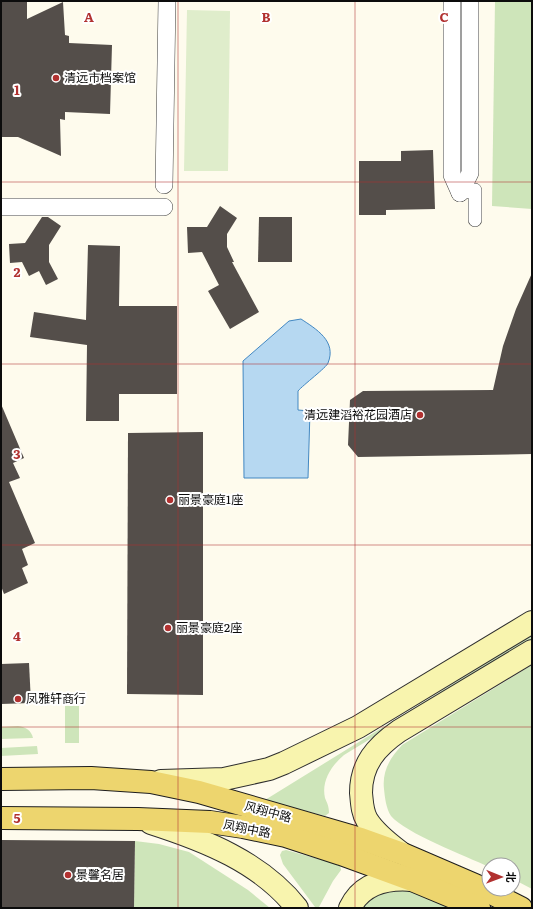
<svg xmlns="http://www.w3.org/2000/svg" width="533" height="909" font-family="Literata,'Noto Sans SC',serif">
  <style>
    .green { fill: #cee5ba }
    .pitch { fill: #dfedcb }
    .water { fill: #b6d8f1; stroke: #4388c2 }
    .building { fill: #544e4a }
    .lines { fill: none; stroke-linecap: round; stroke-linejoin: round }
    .pedestrian-casing { stroke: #3f3f3f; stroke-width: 14 }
    .minor-casing { stroke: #3f3f3f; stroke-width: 18 }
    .secondary-casing { stroke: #2e2e2e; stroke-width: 24 }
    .primary-casing { stroke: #1d1d1d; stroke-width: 24 }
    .pedestrian { stroke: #fff; stroke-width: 13 }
    .minor { stroke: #fff; stroke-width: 17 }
    .secondary { stroke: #f8f4ae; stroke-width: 22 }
    .primary { stroke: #edd56e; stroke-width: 22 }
    .grid { fill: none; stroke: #b13130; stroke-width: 1; stroke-opacity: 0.55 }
    .poi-dot { fill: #b13130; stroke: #fff; stroke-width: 1.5 }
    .labels { text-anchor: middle; stroke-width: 4; stroke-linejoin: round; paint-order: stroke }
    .poi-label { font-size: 12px; fill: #0c0c0c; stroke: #fff; text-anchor: start }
    .street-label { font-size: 12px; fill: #0c0c0c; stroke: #fff }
    .grid-label { font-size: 13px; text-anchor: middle; font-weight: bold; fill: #b13130; stroke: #fff; stroke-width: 4; stroke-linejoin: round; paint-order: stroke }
  </style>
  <rect width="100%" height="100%" fill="#fefbed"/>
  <g class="green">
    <polygon points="495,1 532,1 532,209 492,206"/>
    <path d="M532 635V640L344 755C332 765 321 781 325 798 327 803 329 806 329 813L325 816 265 800Z"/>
    <path d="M532 665V889L513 879V865H489V867C466 856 405 833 391 816 386 808 385 798 384 789 382 771 390 758 402 745Z"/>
    <rect x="65" y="706" width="14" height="37"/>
    <path d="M18 726C26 727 31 730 33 738L1 739V727Z"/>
    <polygon points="37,746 38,754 1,756 1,748"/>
    <polygon points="135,841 159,844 189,852 248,890 270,908 134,908"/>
    <polygon points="286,850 340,865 341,870 333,881 319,907 315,907 283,864 280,855 282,851"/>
    <polygon points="399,885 453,908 362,908 365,901"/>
  </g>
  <polygon class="pitch" points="187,10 230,11 228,171 184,171"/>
  <path class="water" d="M301 319C316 329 337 341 328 363 327 367 303 385 298 391V410L310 411 308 478H244L243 361 289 321Z"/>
  <g class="building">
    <polygon points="1,1 27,1 27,19 63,2 65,35 69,36 69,43 112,45 110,114 65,112 65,120 60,119 61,156 18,137 1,137"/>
    <polygon points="433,150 435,209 386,210 386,215 359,215 359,161 401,161 401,151"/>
    <polygon points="220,206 237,218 227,234 227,247 234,262 232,262 259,312 230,329 208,291 219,285 202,252 188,253 187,227 207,227"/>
    <polygon points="42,217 48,217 61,226 49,245 49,262 58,279 46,285 39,271 29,276 22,262 10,263 9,244 25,243"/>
    <polygon points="259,217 292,217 292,262 258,262"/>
    <polygon points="88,245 120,246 119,306 177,306 177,394 119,394 119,421 86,421 87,345 30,337 34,312 86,320"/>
    <polygon points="532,273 532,454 358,457 348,445 350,400 363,391 493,390 503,346 516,309"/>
    <polygon points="1,404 24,458 13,463 20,478 9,482 35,543 22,549 28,565 22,568 28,583 4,594 1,586"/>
    <polygon points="203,432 203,695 127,694 128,433"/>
    <polygon points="29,663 31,703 1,704 1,664"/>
    <polygon points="1,840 135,841 134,908 1,908"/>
  </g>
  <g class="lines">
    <g class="pedestrian-casing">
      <polyline id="pedestrian" points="460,193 475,190 475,220"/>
    </g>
    <g class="minor-casing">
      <g id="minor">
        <polyline points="452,1 452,175 460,193"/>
        <polyline points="164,185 167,1"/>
        <polyline points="460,193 470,173 470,1"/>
        <polyline points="1,207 164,207"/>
      </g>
    </g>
    <g class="secondary-casing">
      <g id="secondary">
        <polyline points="161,781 224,779 269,769 284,763 358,727 532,622"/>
        <path d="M151 823C204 840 261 862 297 908"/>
        <path d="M400 852C388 843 375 833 367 820 362 812 362 802 361 793 361 764 376 747 399 731L532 651"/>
        <path d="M350 908C362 883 387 878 412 880"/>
      </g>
    </g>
    <g class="primary-casing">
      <g id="primary">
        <polyline points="1,779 91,778 151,782 199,792 361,839 403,854 475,885 521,908"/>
        <polyline points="1,818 138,819 210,822 243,827 286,836 341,854 412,880 479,908"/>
      </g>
    </g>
    <use href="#pedestrian" class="pedestrian"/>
    <use href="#minor" class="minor"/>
    <use href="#secondary" class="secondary"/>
    <use href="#primary" class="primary"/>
  </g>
  <path class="grid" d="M178 1V908M355 1V908M1 182H532M1 364H532M1 545H532M1 727H532"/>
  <g class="poi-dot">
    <circle cx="56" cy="78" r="4"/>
    <circle cx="420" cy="415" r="4"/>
    <circle cx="170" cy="500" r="4"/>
    <circle cx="168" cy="628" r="4"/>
    <circle cx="18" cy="699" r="4"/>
    <circle cx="68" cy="875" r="4"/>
  </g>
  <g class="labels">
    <g class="poi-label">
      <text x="64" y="82">清远市档案馆</text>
      <text x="412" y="419" text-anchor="end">清远建滔裕花园酒店</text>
      <text x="178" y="504">丽景豪庭1座</text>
      <text x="176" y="632">丽景豪庭2座</text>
      <text x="26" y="703">凤雅轩商行</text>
      <text x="76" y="879">景馨名居</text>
    </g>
    <g class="street-label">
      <text transform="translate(268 812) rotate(15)" y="4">风翔中路</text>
      <text transform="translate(247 829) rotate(11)" y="4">凤翔中路</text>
    </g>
  </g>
  <g class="grid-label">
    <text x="89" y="22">A</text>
    <text x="266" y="22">B</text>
    <text x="444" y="22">C</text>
    <text x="17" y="95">1</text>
    <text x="17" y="277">2</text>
    <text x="17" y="459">3</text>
    <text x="17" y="641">4</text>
    <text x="17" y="823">5</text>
  </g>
  <rect width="533" height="909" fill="none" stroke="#0c0c0c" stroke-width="4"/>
  <g transform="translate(501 877) rotate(91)"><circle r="19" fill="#ffffff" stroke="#9e9e9e"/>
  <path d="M0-3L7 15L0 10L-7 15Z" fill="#b13130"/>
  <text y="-6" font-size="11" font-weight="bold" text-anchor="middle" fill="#0c0c0c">北</text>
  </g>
</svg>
